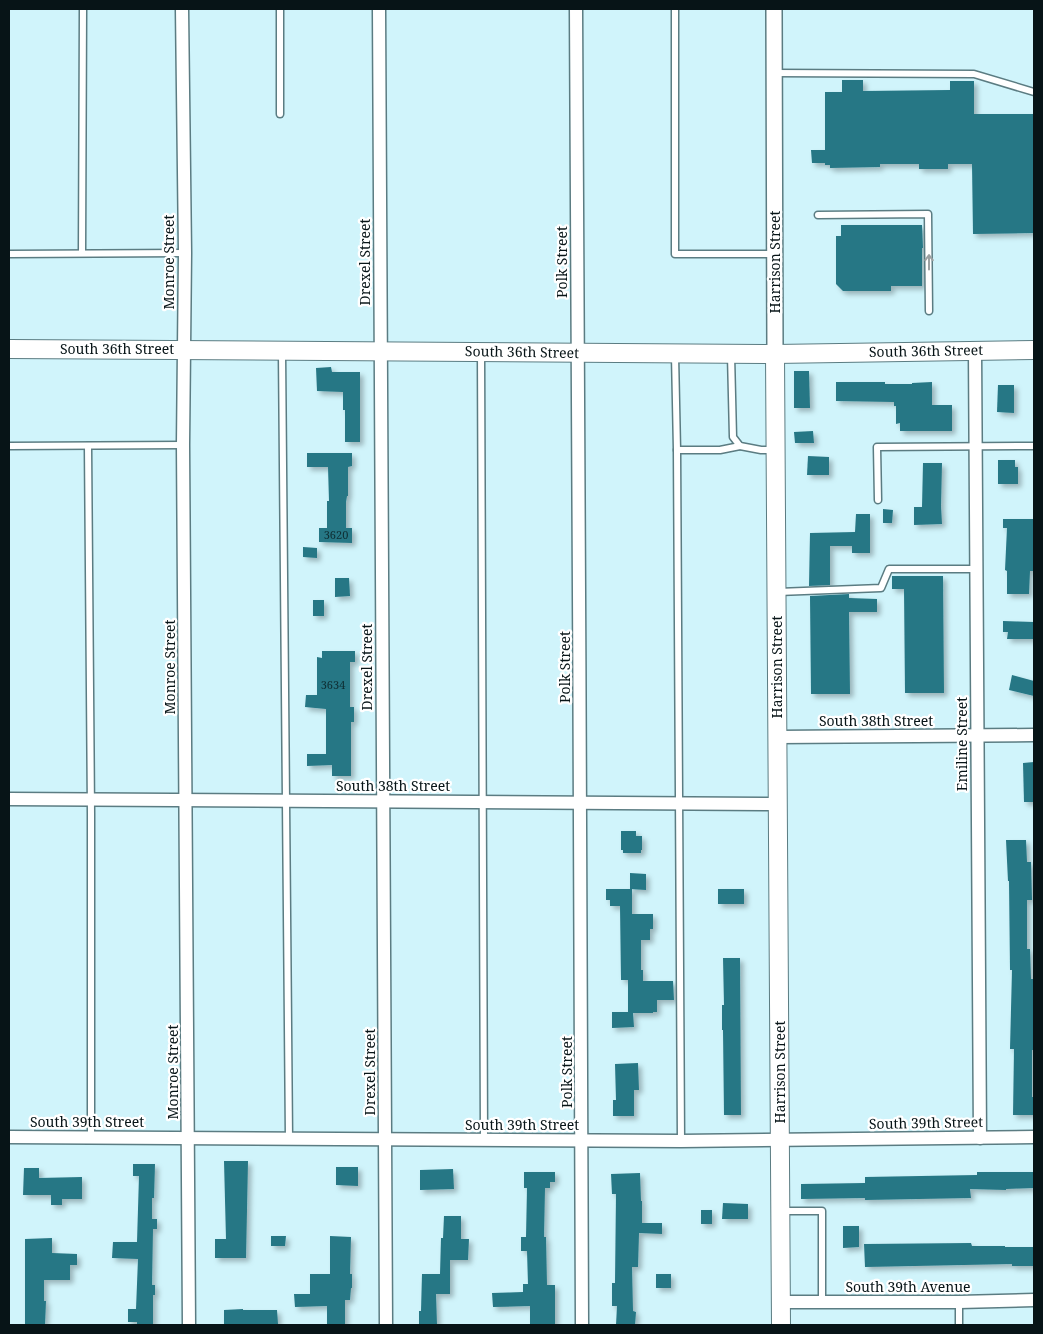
<svg xmlns="http://www.w3.org/2000/svg" width="1043" height="1334" font-family="'Noto Serif',serif">
  <style>
    .building { fill: #257785; filter: url(#shadow) }
    .lines { fill: none; stroke-linecap: round; stroke-linejoin: round }
    .service-casing { stroke: #5b7c82; stroke-width: 9 }
    .minor-casing { stroke: #5b7c82; stroke-width: 15 }
    .tertiary-casing { stroke: #5b7c82; stroke-width: 18 }
    .secondary-casing { stroke: #5b7c82; stroke-width: 20 }
    .service { stroke: #fff; stroke-width: 6 }
    .minor { stroke: #fff; stroke-width: 12 }
    .tertiary { stroke: #fff; stroke-width: 15 }
    .secondary { stroke: #fff; stroke-width: 18 }
    .oneway { stroke: #9ca1a2 }
    .labels { text-anchor: middle; stroke-width: 4.5; stroke-linejoin: round; paint-order: stroke }
    .number-label { font-size: 11px; fill: #0e2d32 }
    .street-label { font-size: 14px; fill: #071417; stroke: #fff }
  </style>
  <defs>
    <filter id="shadow"><feDropShadow dx="3.5" dy="3.5" stdDeviation="2.5" flood-color="#0004"/></filter>
  </defs>
  <rect width="100%" height="100%" fill="#d0f4fb"/>
  <g class="building">
    <polygon points="842,80 863,80 863,91 950,90 950,81 974,81 974,114 1034,114 1034,233 973,234 972,164 948,164 948,169 919,169 919,164 880,164 880,167 830,168 830,165 825,165 825,163 812,163 811,150 825,150 825,92 842,92"/>
    <polygon points="841,225 922,225 923,248 922,248 922,286 891,286 891,291 843,291 836,284 836,236 841,236"/>
    <polygon points="331,367 332,372 360,372 360,442 345,442 345,410 343,410 343,392 317,391 316,368"/>
    <polygon points="794,371 809,371 810,408 794,408"/>
    <polygon points="836,382 885,382 885,384 912,384 912,383 932,382 932,405 952,405 952,431 900,431 900,423 896,424 896,406 894,406 894,402 836,401"/>
    <polygon points="998,385 1014,385 1014,413 997,412"/>
    <polygon points="813,431 814,443 795,443 794,432"/>
    <polygon points="307,453 352,453 352,466 348,467 348,496 347,496 346,502 346,528 352,528 352,543 319,542 319,528 327,528 327,501 329,501 328,467 307,467"/>
    <polygon points="808,456 829,457 829,475 807,475"/>
    <polygon points="998,460 1015,460 1015,467 1018,467 1018,484 998,484"/>
    <polygon points="923,463 942,463 941,506 942,524 914,525 914,507 922,507"/>
    <polygon points="883,509 893,510 892,523 883,523"/>
    <polygon points="856,514 870,514 870,553 852,553 852,546 830,546 830,585 809,586 810,533 855,532"/>
    <polygon points="1003,519 1033,519 1033,561 1034,561 1034,571 1030,571 1029,594 1007,594 1007,571 1005,570 1007,528 1003,528"/>
    <polygon points="303,547 317,548 317,558 303,557"/>
    <polygon points="892,576 943,576 944,693 905,693 904,589 892,589"/>
    <polygon points="335,578 349,578 350,596 335,597"/>
    <polygon points="849,594 849,598 877,599 877,612 849,612 850,694 811,694 810,596"/>
    <rect x="313" y="600" width="11" height="16"/>
    <polygon points="1003,621 1034,622 1034,639 1007,639 1008,632 1003,632"/>
    <polygon points="322,651 355,651 355,662 350,662 350,707 354,707 354,722 351,722 351,776 332,776 332,765 307,766 307,754 326,754 326,709 305,707 306,695 317,695 317,657 322,658"/>
    <polygon points="1012,675 1034,681 1034,696 1009,690"/>
    <polygon points="1034,762 1034,802 1024,802 1023,763"/>
    <polygon points="621,831 636,831 636,836 642,836 642,850 641,850 641,853 623,853 623,850 621,850"/>
    <polygon points="1006,840 1026,840 1027,862 1031,862 1032,900 1027,900 1027,949 1030,949 1031,979 1034,979 1034,1050 1032,1050 1032,1097 1034,1097 1034,1115 1013,1115 1014,1049 1010,1049 1012,970 1010,970 1009,881 1008,881"/>
    <polygon points="630,873 646,874 646,890 630,889"/>
    <polygon points="606,889 632,889 632,914 653,914 653,929 650,929 650,940 641,940 641,970 643,970 643,981 673,981 674,1000 657,1000 657,1012 653,1012 653,1013 633,1013 634,1027 612,1028 612,1012 628,1012 628,980 621,980 620,906 610,906 610,900 606,900"/>
    <rect x="718" y="889" width="26" height="15"/>
    <polygon points="723,958 740,958 741,1115 724,1115 723,1030 722,1030 722,1005 724,1005"/>
    <polygon points="638,1063 639,1090 634,1090 634,1116 613,1116 613,1100 616,1100 615,1064"/>
    <polygon points="224,1161 248,1161 246,1258 215,1258 215,1239 226,1239"/>
    <polygon points="133,1164 155,1164 154,1198 152,1198 152,1219 157,1219 157,1229 153,1229 152,1285 155,1285 155,1295 153,1295 153,1325 137,1325 137,1322 128,1322 128,1309 136,1309 138,1259 112,1258 113,1242 137,1242 139,1176 133,1176"/>
    <polygon points="336,1167 358,1167 358,1186 336,1185"/>
    <polygon points="24,1168 39,1168 39,1178 82,1177 82,1199 62,1199 62,1205 51,1205 51,1195 23,1195"/>
    <polygon points="453,1169 454,1189 420,1190 420,1170"/>
    <polygon points="524,1172 555,1172 555,1182 550,1182 550,1188 545,1188 544,1237 546,1237 547,1285 555,1285 555,1325 530,1325 530,1306 493,1307 492,1293 523,1292 523,1284 528,1284 527,1251 521,1251 521,1237 526,1237 527,1188 524,1188"/>
    <polygon points="977,1172 1034,1172 1034,1188 1006,1189 1006,1190 970,1189 971,1198 865,1200 865,1198 801,1199 801,1184 865,1183 865,1177 977,1175"/>
    <polygon points="640,1173 641,1201 642,1201 642,1223 662,1223 662,1234 639,1233 638,1267 632,1267 633,1311 636,1312 635,1325 616,1325 617,1306 612,1306 612,1283 615,1283 616,1194 612,1194 611,1174"/>
    <polygon points="723,1203 748,1204 748,1219 722,1219"/>
    <rect x="701" y="1210" width="11" height="14"/>
    <polygon points="444,1216 461,1216 461,1239 469,1239 468,1260 450,1260 450,1294 436,1294 437,1325 419,1325 419,1311 421,1311 422,1274 440,1274 441,1238 443,1238"/>
    <polygon points="843,1226 859,1226 859,1247 843,1248"/>
    <polygon points="271,1236 286,1236 285,1246 271,1246"/>
    <polygon points="330,1236 351,1237 350,1274 352,1274 352,1288 351,1288 350,1300 345,1300 345,1325 327,1325 327,1306 295,1307 294,1294 310,1294 310,1274 330,1274"/>
    <polygon points="52,1238 52,1253 77,1254 77,1265 70,1265 70,1280 44,1280 44,1301 46,1301 45,1325 25,1325 25,1239"/>
    <polygon points="971,1243 972,1246 1005,1246 1005,1247 1034,1247 1034,1266 1012,1266 1012,1264 865,1267 864,1244"/>
    <rect x="656" y="1274" width="15" height="14"/>
    <polygon points="243,1309 243,1310 277,1310 278,1324 224,1325 224,1310"/>
  </g>
  <g class="lines">
    <g class="service-casing">
      <g id="service">
        <polyline points="280,9 280,114"/>
        <polyline points="675,9 675,254 774,254"/>
        <polyline points="774,73 974,74 1034,92"/>
        <polyline points="818,215 928,214 929,311"/>
        <polyline points="82,253 83,9"/>
        <polyline points="9,254 185,253"/>
        <polyline points="481,352 484,1140"/>
        <polyline points="282,353 289,1139"/>
        <polyline points="675,355 677,450 681,1141"/>
        <polyline points="731,355 733,437 740,446 761,450 773,450"/>
        <polyline points="9,446 183,445"/>
        <polyline points="88,446 91,813 91,1138"/>
        <polyline points="677,450 720,450 740,446"/>
        <polyline points="878,500 877,447 1034,446"/>
        <polyline points="778,592 881,588 889,569 976,569"/>
        <polyline points="782,1211 822,1211 822,1302"/>
        <polyline points="959,1325 959,1302"/>
      </g>
    </g>
    <g class="minor-casing">
      <g id="minor">
        <polyline points="182,9 185,253 183,445 189,1325"/>
        <polyline points="379,9 386,1325"/>
        <path d="M576 9C577 448 582 886 582 1325"/>
        <polyline points="975,350 980,1138"/>
        <polyline points="778,737 1034,735"/>
        <polyline points="9,799 778,804"/>
        <polyline points="9,1137 681,1141 1034,1137"/>
        <polyline points="781,1302 959,1302 1034,1300"/>
      </g>
    </g>
    <g class="tertiary-casing">
      <polyline id="tertiary" points="774,9 775,354"/>
    </g>
    <g class="secondary-casing">
      <g id="secondary">
        <polyline points="9,349 775,354 1034,350"/>
        <polyline points="775,354 781,1325"/>
      </g>
    </g>
    <use href="#service" class="service"/>
    <use href="#minor" class="minor"/>
    <use href="#tertiary" class="tertiary"/>
    <use href="#secondary" class="secondary"/>
  </g>
  <defs><path id="oneway-shaft" d="M-6 0H5M1.5-3L5.5 0L1.5 3" fill="none" stroke-width="1.6" stroke-linecap="round" stroke-linejoin="round" transform="scale(1.25)"/></defs>
  <use class="oneway" href="#oneway-shaft" transform="translate(929 262) rotate(-90)"/>
  <g class="labels">
    <g class="number-label">
      <text x="336" y="539">3620</text>
      <text x="333" y="689">3634</text>
    </g>
    <g class="street-label">
      <text transform="translate(169 262) rotate(-90)" y="5">Monroe Street</text>
      <text transform="translate(365 262) rotate(-90)" y="5">Drexel Street</text>
      <text transform="translate(562 262) rotate(-90)" y="5">Polk Street</text>
      <text transform="translate(775 262) rotate(-90)" y="5">Harrison Street</text>
      <text x="117" y="354">South 36th Street</text>
      <text transform="translate(926 351) rotate(-1)" y="5">South 36th Street</text>
      <text transform="translate(522 352) rotate(1)" y="5">South 36th Street</text>
      <text transform="translate(170 667) rotate(-90)" y="5">Monroe Street</text>
      <text transform="translate(367 667) rotate(-90)" y="5">Drexel Street</text>
      <text transform="translate(565 667) rotate(-90)" y="5">Polk Street</text>
      <text transform="translate(777 667) rotate(-90)" y="5">Harrison Street</text>
      <text x="876" y="726">South 38th Street</text>
      <text transform="translate(962 744) rotate(-90)" y="5">Emiline Street</text>
      <text x="393" y="791">South 38th Street</text>
      <text transform="translate(173 1072) rotate(-90)" y="5">Monroe Street</text>
      <text transform="translate(370 1072) rotate(-90)" y="5">Drexel Street</text>
      <text transform="translate(567 1072) rotate(-90)" y="5">Polk Street</text>
      <text transform="translate(780 1072) rotate(-90)" y="5">Harrison Street</text>
      <text x="87" y="1127">South 39th Street</text>
      <text transform="translate(926 1123) rotate(-1)" y="5">South 39th Street</text>
      <text x="522" y="1130">South 39th Street</text>
      <text x="908" y="1292">South 39th Avenue</text>
    </g>
  </g>
  <rect width="1043" height="1334" fill="none" stroke="#071417" stroke-width="20"/>
</svg>
